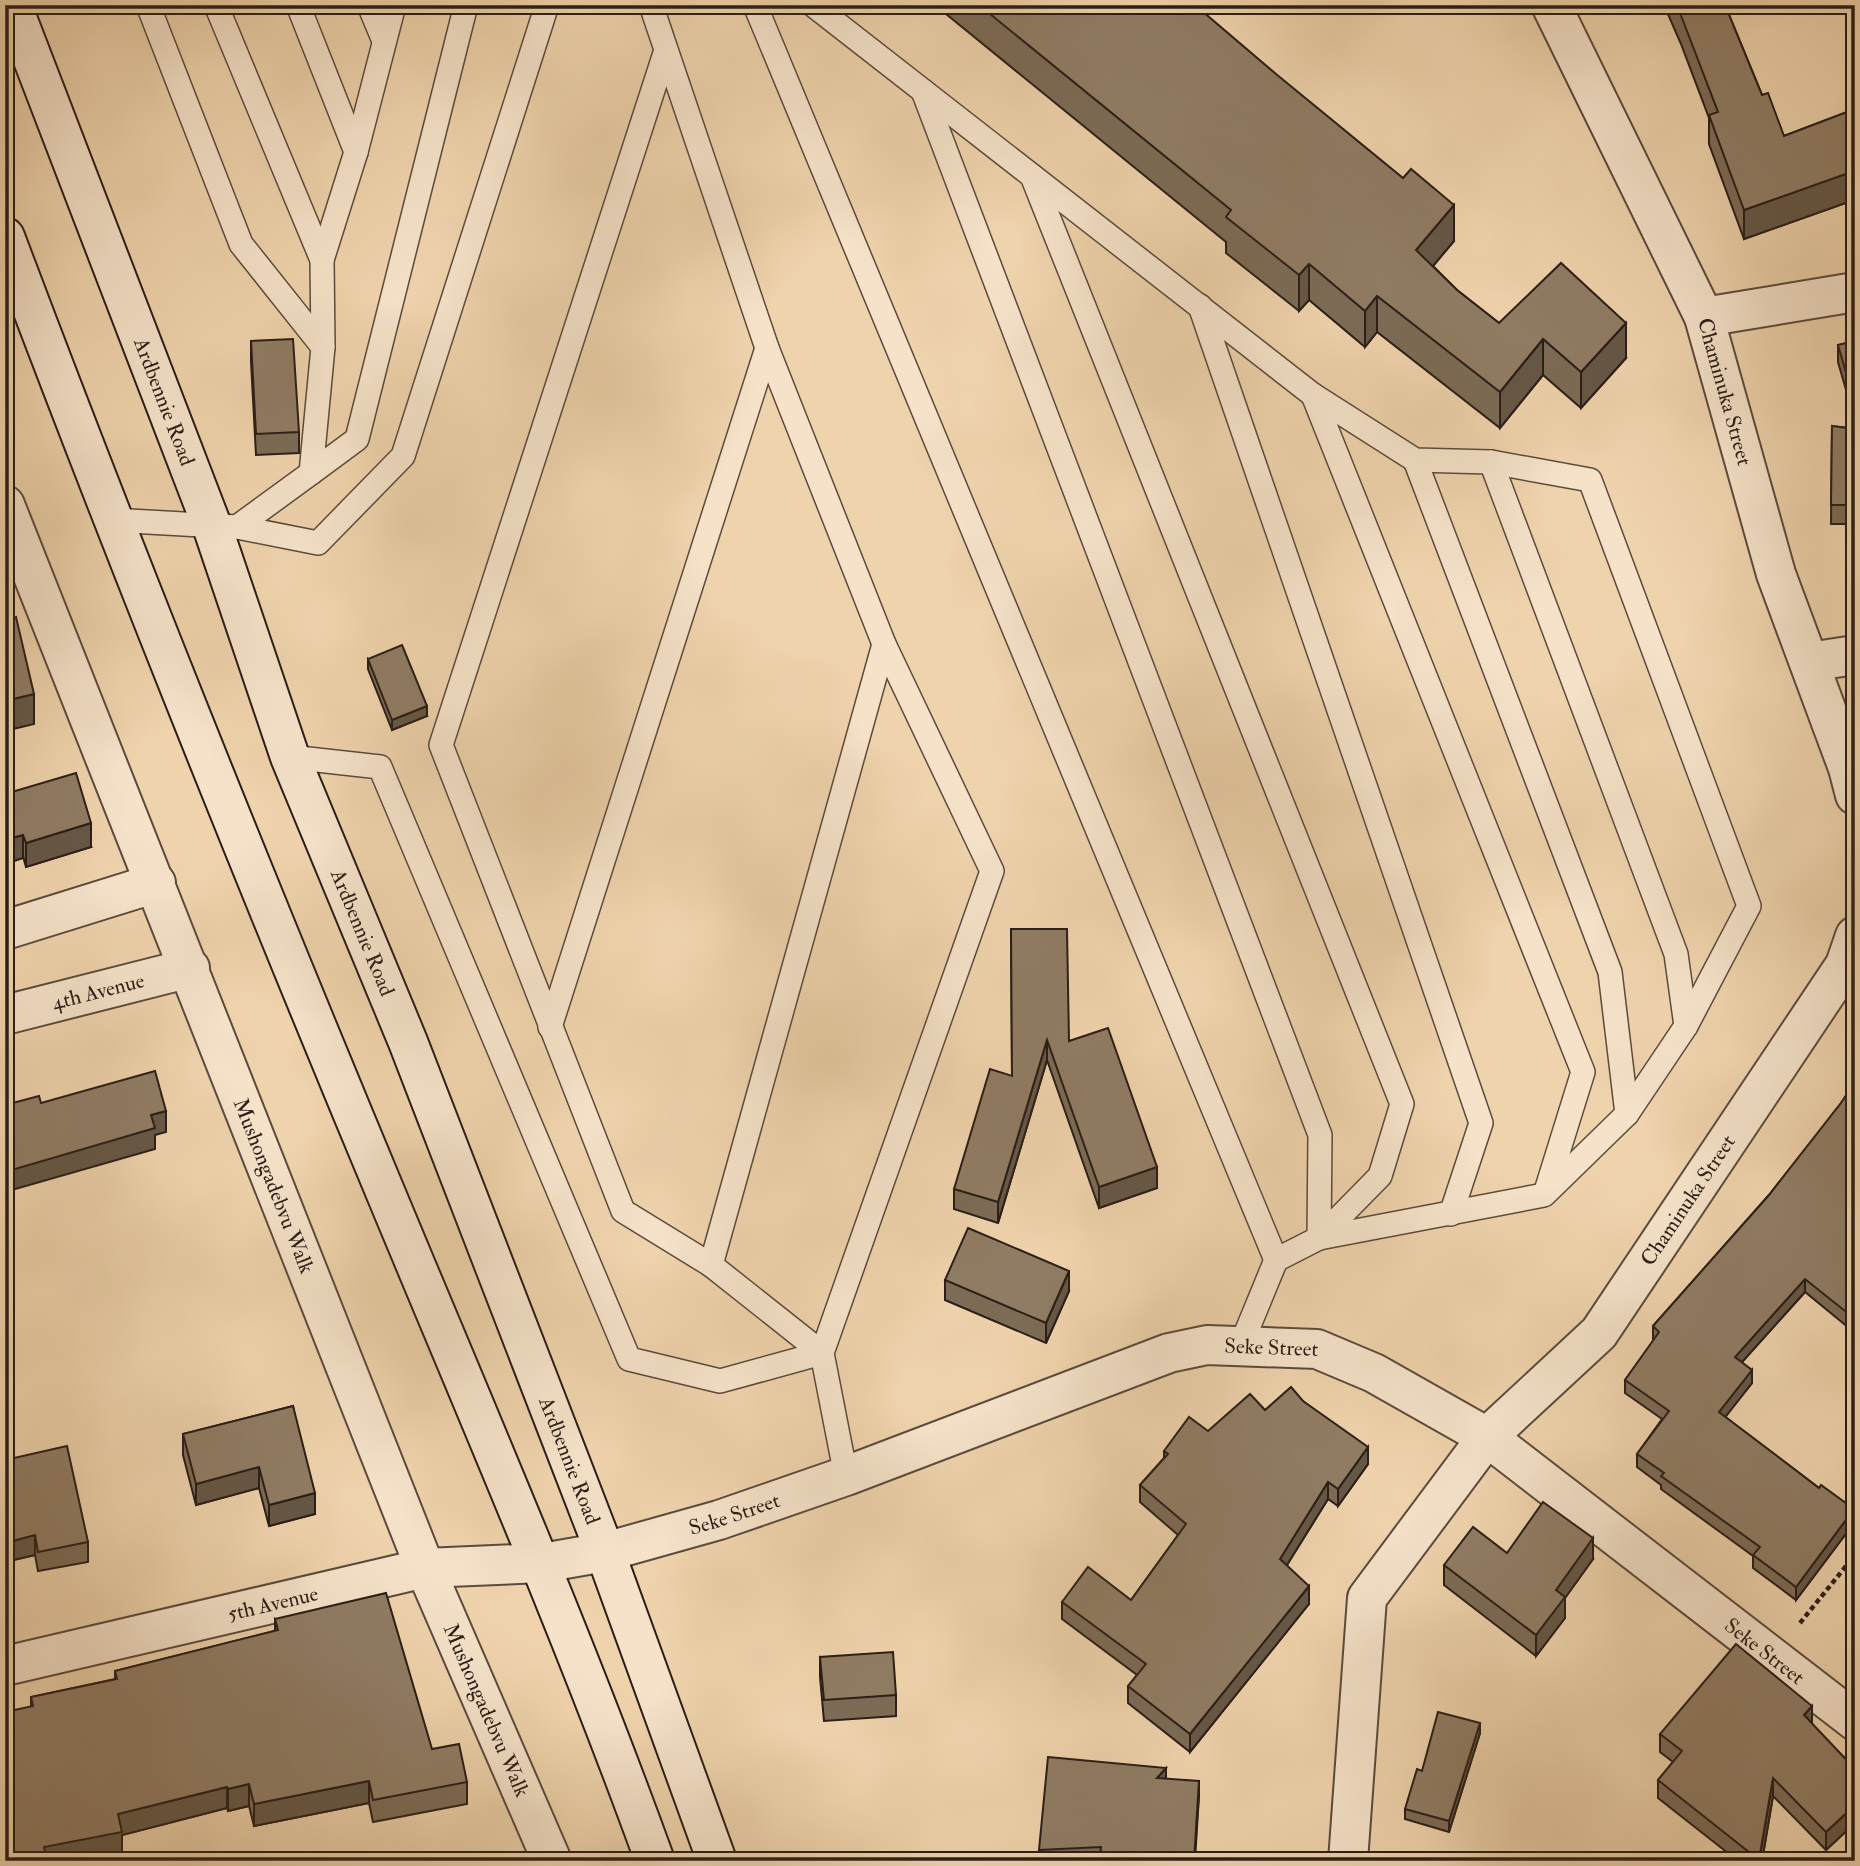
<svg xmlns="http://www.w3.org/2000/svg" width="1860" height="1866" font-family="'IM FELL Double Pica',serif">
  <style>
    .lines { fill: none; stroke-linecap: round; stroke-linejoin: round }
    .lane-casing { stroke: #5b4b3c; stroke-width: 26 }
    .street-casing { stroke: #5b4b3c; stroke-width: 42 }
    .secondary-casing { stroke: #2a1e17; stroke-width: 42 }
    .path { stroke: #2a1e17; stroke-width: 4.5; stroke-dasharray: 5 3.5; stroke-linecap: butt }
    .lane { stroke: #f5e2c9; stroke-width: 23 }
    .street { stroke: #f5e2c9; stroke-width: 38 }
    .secondary { stroke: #f5e2c9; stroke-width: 38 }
    .wall { fill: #7c6b56; stroke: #2a1e17; stroke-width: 2 }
    .shaded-wall { fill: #655746; stroke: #2a1e17; stroke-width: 2 }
    .building { fill: #907c64; stroke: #2a1e17; stroke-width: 2 }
    .labels { text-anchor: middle; stroke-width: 7; stroke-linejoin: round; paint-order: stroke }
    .street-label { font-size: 21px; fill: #2a1e17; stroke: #f5e2c9 }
  </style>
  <rect width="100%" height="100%" fill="#efd3ac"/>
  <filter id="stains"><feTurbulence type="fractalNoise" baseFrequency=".00286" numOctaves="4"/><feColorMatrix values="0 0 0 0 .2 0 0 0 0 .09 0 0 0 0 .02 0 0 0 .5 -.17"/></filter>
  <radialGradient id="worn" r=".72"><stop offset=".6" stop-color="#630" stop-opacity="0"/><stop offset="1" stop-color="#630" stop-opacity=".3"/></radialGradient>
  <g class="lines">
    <g class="lane-casing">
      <g id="lane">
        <polyline points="148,5 241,244 323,347"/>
        <polyline points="216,5 322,260"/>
        <polyline points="298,5 356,152"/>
        <polyline points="369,5 384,41"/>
        <polyline points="651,5 767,348 884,644 992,871 822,1353 846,1476"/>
        <polyline points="755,5 1276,1260"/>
        <polyline points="813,5 1313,395 1415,460 1491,462 1590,480 1749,906 1686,1026 1627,1114 1544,1195 1319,1238 1276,1260 1241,1345"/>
        <polyline points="665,53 441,745 623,1211 711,1265 822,1353"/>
        <polyline points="923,91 1320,1135 1319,1238"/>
        <polyline points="1032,176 1402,1104 1380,1176 1319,1238"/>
        <polyline points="1200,306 1481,1123 1451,1214"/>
        <polyline points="1313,395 1583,1072 1546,1191"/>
        <polyline points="1415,460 1610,972 1627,1114"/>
        <polyline points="1491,462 1676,954 1686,1026"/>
        <polyline points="311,473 357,439 466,5"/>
        <polyline points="112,520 237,527 311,473 323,347 322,260 356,152 394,5"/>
        <polyline points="237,527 318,543 403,456 547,5"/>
        <polyline points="290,757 380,767 629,1359 720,1381 822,1353"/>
        <polyline points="550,1027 767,348"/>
        <polyline points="711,1265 884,644"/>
      </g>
    </g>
    <g class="street-casing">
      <g id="street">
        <path id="s1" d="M1551 5 1704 317 1776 574 1848 768 1855 795"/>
        <polyline points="1704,317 1855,292"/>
        <path id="s2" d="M5 505 425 1568 552 1861"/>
        <polyline points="1809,662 1855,655"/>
        <polyline points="5,930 156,883"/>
        <path id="s3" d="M5 1015 190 968"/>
        <path id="s4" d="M5 1666 425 1568 542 1563 605 1552 719 1520 846 1476 1169 1353 1207 1345 1317 1349 1374 1373 1487 1437 1855 1721"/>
        <path id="s5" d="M1348 1861 1367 1598 1487 1437 1599 1333 1845 965 1855 936"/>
      </g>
    </g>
    <g class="secondary-casing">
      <g id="secondary">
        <path id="s6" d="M12 5 212 526 290 757 408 1042 605 1552 717 1861"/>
        <path d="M5 237C127 561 256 882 389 1201 480 1420 574 1637 655 1861"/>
      </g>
    </g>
    <polyline class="path" points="1800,1623 1855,1555"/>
    <use href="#lane" class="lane"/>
    <use href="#street" class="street"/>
    <use href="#secondary" class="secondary"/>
  </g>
  <g class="wall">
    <polygon points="935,5 1195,5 1454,241 1433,266 1457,290 1499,323 1626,358 1581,408 1543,375 1500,428 1377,332 1365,347 1309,300 1299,311 1226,253 1226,242"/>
    <polygon points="1664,5 1725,5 1762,95 1784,136 1855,109 1855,202 1854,200 1744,239 1709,144 1709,118 1681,44"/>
    <polygon points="251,341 299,432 299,453 256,455 251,362"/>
    <polygon points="1855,341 1855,399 1849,400 1838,362 1838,345"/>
    <polygon points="1832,426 1855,429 1855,524 1831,524"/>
    <polygon points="1855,553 1855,607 1850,606 1850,588"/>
    <polygon points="368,659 427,716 392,730 368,669"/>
    <polygon points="5,794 91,847 26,867"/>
    <polygon points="1011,929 1069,1041 1157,1188 1099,1208 1047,1060 998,1223 954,1209 954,1189 1012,1076"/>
    <polygon points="1855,1082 1855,1333 1805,1292 1742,1362 1752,1383 1725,1417 1819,1488 1854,1523 1796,1600 1753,1568 1753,1556 1661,1489 1661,1485 1637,1467 1637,1454 1662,1419 1625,1393 1625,1380 1654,1340 1653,1339 1653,1326 1769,1195 1841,1103"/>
    <polygon points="945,1280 1069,1291 1046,1343 945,1300"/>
    <polygon points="1303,1401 1368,1464 1338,1506 1328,1499 1287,1565 1309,1604 1190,1752 1128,1703 1128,1686 1137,1675 1062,1619 1062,1602 1131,1600 1178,1535 1140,1502 1140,1485 1164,1458 1164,1451 1208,1431 1265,1410"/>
    <polygon points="293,1406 315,1514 269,1526 259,1488 196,1505 183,1455 183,1434"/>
    <polygon points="5,1460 88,1542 88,1562 38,1571 35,1555 5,1562"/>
    <polygon points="1507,1553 1593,1559 1565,1598 1565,1618 1536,1656 1444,1585 1444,1565"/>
    <polygon points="275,1619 432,1749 467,1782 467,1804 373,1822 369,1803 254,1826 249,1806 228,1811 227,1808 122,1835 122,1853 85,1861 5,1861 31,1707 31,1697 115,1679 115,1671 275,1631"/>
    <polygon points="820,1657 896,1695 896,1716 824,1721 820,1677"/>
    <polygon points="1812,1724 1855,1769 1855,1823 1826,1850 1773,1796 1762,1861 1738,1861 1658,1798 1658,1780 1673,1762 1660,1752 1660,1734"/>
    <polygon points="1480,1733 1449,1832 1405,1819 1405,1809"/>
    <polygon points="1166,1779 1199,1795 1195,1861 1039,1861 1039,1850"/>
  </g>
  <g class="shaded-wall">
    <polygon points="1854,171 1854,200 1744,239 1744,210"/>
    <polygon points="1454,205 1454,241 1416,286 1416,250"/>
    <polygon points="1309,264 1309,300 1299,311 1299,275"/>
    <polygon points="1377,296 1377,332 1365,347 1365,311"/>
    <polygon points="1626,323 1626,358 1581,408 1581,372"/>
    <polygon points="1543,339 1543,375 1500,428 1500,392"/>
    <polygon points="1855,382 1855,399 1849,400 1849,383"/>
    <polygon points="34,694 34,724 5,731 5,701"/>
    <polygon points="427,706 427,716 392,730 392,720"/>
    <polygon points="91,823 91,847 26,867 26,843"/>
    <polygon points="23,835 23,858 5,864 5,840"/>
    <polygon points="1047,1040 1047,1060 998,1223 998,1202"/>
    <polygon points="166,1111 166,1132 155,1135 155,1149 5,1192 5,1172 151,1115"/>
    <polygon points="1157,1167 1157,1188 1099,1208 1099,1187"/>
    <polygon points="1069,1271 1069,1291 1046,1343 1046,1323"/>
    <polygon points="1805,1279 1805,1292 1735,1370 1735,1357"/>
    <polygon points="1752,1370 1752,1383 1719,1425 1719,1412"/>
    <polygon points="1368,1447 1368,1464 1338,1506 1338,1489"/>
    <polygon points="259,1467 259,1488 196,1505 196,1484"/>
    <polygon points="1328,1482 1328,1499 1280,1576 1280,1559"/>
    <polygon points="315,1493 315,1514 269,1526 269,1505"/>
    <polygon points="1854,1509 1854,1523 1796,1600 1796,1587"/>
    <polygon points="35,1535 35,1555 5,1562 5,1543"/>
    <polygon points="1593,1538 1593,1559 1565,1598 1565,1618 1536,1656 1536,1635 1556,1590"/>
    <polygon points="1309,1586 1309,1604 1190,1752 1190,1734"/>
    <polygon points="1812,1706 1812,1723 1804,1715"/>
    <polygon points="1480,1723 1480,1733 1449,1832 1449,1821"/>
    <polygon points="1166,1768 1166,1782 1157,1778"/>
    <polygon points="1773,1778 1773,1796 1762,1861 1759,1861"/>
    <polygon points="369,1781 369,1803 254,1826 254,1804"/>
    <polygon points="1199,1781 1199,1795 1194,1861"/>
    <polygon points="249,1784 249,1806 228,1811 228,1789"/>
    <polygon points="227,1787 227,1808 122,1835 122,1853 85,1861 44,1861 44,1847 118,1814"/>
    <polygon points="1855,1805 1855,1823 1826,1850 1826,1832"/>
  </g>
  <g class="building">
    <polygon points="979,5 1195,5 1276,74 1403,178 1411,169 1454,205 1416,250 1457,290 1499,323 1561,263 1626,323 1581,372 1543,339 1500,392 1377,296 1365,311 1309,264 1299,275 1226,217 1231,210"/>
    <polygon points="1677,5 1725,5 1762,95 1768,93 1784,136 1855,109 1855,173 1854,171 1744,210 1709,115 1718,112"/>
    <polygon points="293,339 299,432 256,434 251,341"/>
    <polygon points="1855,341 1855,382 1849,383 1838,345"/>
    <polygon points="1832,426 1855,429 1855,505 1831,505"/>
    <polygon points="1855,553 1855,588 1850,588"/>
    <polygon points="16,617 34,694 5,701 5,620"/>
    <polygon points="402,645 427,706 392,720 368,659"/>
    <polygon points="76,773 91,823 26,843 23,835 5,840 5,794"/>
    <polygon points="1011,929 1067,929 1069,1041 1108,1028 1157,1167 1099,1187 1047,1040 998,1202 954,1189 990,1069 1012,1076"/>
    <polygon points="155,1071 166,1111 151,1115 155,1128 5,1172 5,1105 39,1096 41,1103"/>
    <polygon points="1855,1082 1855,1319 1805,1279 1735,1357 1752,1370 1719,1412 1819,1488 1821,1485 1854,1509 1796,1587 1753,1555 1760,1547 1661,1476 1664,1473 1637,1454 1669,1411 1625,1380 1659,1332 1653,1326 1769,1195 1841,1103"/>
    <polygon points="968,1228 1069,1271 1046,1323 945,1280"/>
    <polygon points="1291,1387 1303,1401 1368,1447 1338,1489 1328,1482 1280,1559 1309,1586 1190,1734 1128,1686 1146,1664 1062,1602 1088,1567 1131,1600 1186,1524 1140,1485 1168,1454 1164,1451 1189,1417 1208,1431 1250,1394 1265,1410"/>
    <polygon points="293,1406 315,1493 269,1505 259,1467 196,1484 183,1434"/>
    <polygon points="67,1446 88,1542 38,1552 35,1535 5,1543 5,1460"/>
    <polygon points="1543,1502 1593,1538 1556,1590 1565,1597 1536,1635 1444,1565 1473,1527 1507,1553"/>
    <polygon points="386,1593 432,1749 459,1744 467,1782 373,1800 369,1781 254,1804 249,1784 228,1789 227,1787 118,1814 122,1832 44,1847 47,1861 5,1861 5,1712 33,1706 31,1697 117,1679 115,1671 278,1630 275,1619"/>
    <polygon points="1736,1644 1812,1706 1804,1715 1855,1769 1855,1805 1826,1832 1773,1778 1759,1860 1658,1780 1682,1751 1660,1734"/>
    <polygon points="893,1652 896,1695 824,1700 820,1657"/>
    <polygon points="1438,1712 1480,1723 1449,1821 1405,1809 1417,1769 1422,1771"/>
    <polygon points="1048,1757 1166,1768 1157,1778 1199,1781 1194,1861 1100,1861 1101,1847 1039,1850"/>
  </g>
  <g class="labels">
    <g class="street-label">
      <text dy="7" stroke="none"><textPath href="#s1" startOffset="425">Chaminuka Street</textPath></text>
      <text dy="7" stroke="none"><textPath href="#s6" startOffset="425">Ardbennie Road</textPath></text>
      <text dy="7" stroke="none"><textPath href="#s6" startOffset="992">Ardbennie Road</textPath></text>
      <text dy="7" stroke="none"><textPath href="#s3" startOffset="96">4th Avenue</textPath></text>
      <text dy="7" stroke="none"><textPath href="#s2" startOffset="732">Mushongadebvu Walk</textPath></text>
      <text dy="7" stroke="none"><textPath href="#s5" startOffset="777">Chaminuka Street</textPath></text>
      <text dy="7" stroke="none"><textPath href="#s4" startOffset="1314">Seke Street</textPath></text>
      <text dy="7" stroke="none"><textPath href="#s6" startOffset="1559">Ardbennie Road</textPath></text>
      <text dy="7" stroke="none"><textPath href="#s4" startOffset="747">Seke Street</textPath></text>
      <text dy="7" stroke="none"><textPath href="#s4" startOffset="275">5th Avenue</textPath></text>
      <text dy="7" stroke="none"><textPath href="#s4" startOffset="1902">Seke Street</textPath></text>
      <text dy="7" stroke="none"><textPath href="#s2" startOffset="1298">Mushongadebvu Walk</textPath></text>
    </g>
  </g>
  <rect width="1860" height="1866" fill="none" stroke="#efd3ac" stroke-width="28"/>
  <rect x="7" y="7" width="1846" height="1852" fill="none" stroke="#2a1e17" stroke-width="3.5"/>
  <rect x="14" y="14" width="1832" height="1838" fill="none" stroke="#2a1e17" stroke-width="2"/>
  <rect width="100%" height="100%" filter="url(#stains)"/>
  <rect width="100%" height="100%" fill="url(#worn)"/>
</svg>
